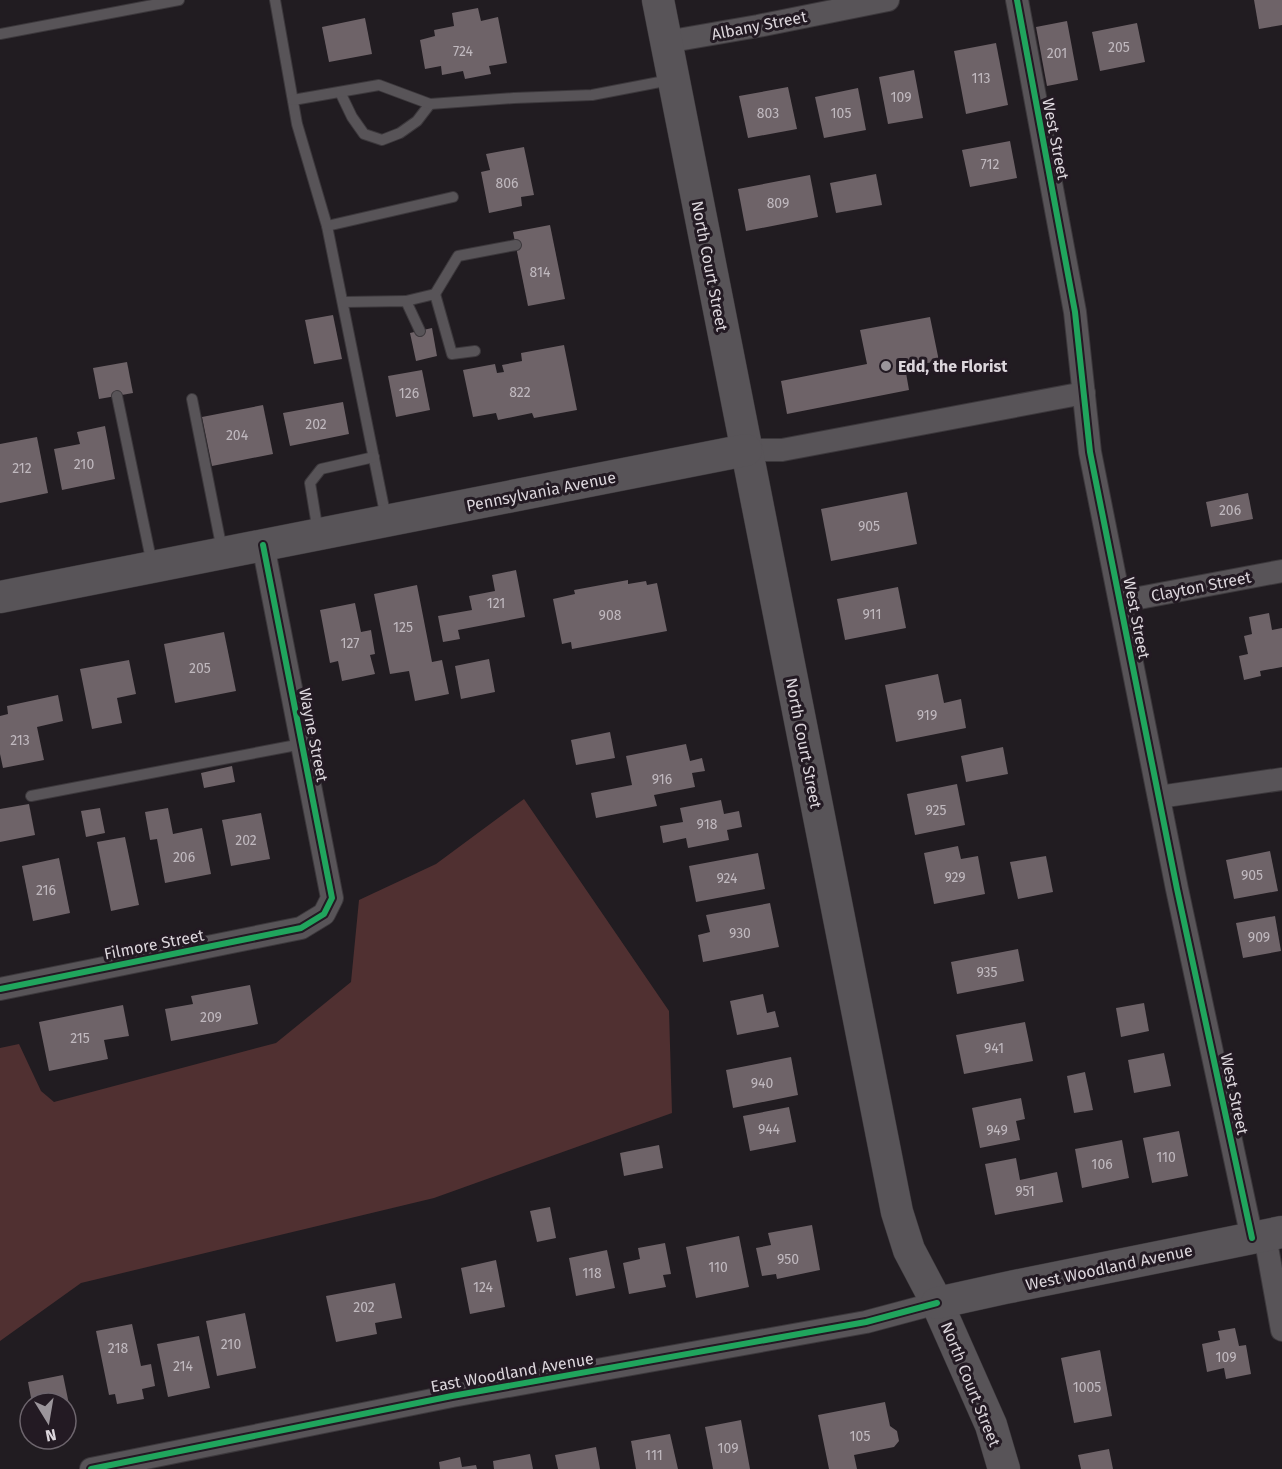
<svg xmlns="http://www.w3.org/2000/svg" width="1282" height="1469" font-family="'Fira Sans',sans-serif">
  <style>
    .green { fill: #503031 }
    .building { fill: #6e6368 }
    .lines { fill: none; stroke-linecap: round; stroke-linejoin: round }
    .lane-casing { stroke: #3c383c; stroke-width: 12 }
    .street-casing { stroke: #3c383c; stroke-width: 24 }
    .secondary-casing { stroke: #3c383c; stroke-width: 33 }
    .lane { stroke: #585458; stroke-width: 10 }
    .street { stroke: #585458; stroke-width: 22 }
    .secondary { stroke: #585458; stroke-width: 32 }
    .cycleway-casing { stroke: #231a23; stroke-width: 10 }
    .cycleway { stroke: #20a55d; stroke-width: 6 }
    .poi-dot { fill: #9b959b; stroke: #231a23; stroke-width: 2 }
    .labels { text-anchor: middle; stroke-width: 6; stroke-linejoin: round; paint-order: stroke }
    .number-label { font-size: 14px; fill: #c0b9bf }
    .street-label { font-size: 16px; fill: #dcd6dc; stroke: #231a23 }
    .poi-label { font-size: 16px; font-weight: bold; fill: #dcd6dc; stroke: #231a23; text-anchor: start }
  </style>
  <rect width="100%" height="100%" fill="#211c21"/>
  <polygon class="green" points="524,799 669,1011 672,1113 434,1198 81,1283 0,1341 0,1048 19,1044 41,1091 54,1102 276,1043 351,982 359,900 436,864"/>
  <g class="building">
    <polygon points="1254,0 1282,0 1282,25 1259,29"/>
    <polygon points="478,8 481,21 498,17 507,63 489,66 491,74 465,79 463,71 442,75 441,66 425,69 420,40 435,36 434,30 454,26 452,13"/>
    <polygon points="365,18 372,54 329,62 322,27"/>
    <polygon points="1067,21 1078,80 1047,86 1036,27"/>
    <polygon points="1137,23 1145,62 1100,71 1092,32"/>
    <polygon points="996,43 1008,105 966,114 954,51"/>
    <polygon points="914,70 923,118 888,124 879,77"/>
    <polygon points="788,87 797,129 748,138 739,96"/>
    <polygon points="858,88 866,130 824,138 815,97"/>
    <polygon points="1010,141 1017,178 970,187 962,150"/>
    <polygon points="524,147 534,195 521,197 522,206 489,213 481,172 490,170 486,154"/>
    <polygon points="876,174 882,205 836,213 830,183"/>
    <polygon points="810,175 818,217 746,231 738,189"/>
    <polygon points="550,225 565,299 528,306 513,232"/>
    <polygon points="333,315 342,359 314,364 305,320"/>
    <polygon points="930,317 939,361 905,367 909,390 787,414 781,381 867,364 860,330"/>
    <polygon points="432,328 437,356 416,361 410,333"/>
    <polygon points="564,345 577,410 534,418 532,413 498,420 496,413 473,417 463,370 495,364 497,373 504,372 502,365 522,361 521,353"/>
    <polygon points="127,362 133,393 99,399 93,368"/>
    <polygon points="422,370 430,410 396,417 388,376"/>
    <polygon points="343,402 349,434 290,446 283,413"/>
    <polygon points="263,405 273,454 212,466 202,417"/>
    <polygon points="105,426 115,479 62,490 54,449 80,444 77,432"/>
    <polygon points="37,437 48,493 0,503 0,444"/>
    <polygon points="907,492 917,544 831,561 821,509"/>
    <polygon points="1248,493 1253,519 1211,527 1206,502"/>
    <polygon points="516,570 525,617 458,630 460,639 443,642 438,616 472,610 469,596 495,591 492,575"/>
    <polygon points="628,580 628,584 646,581 647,585 657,583 667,631 572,649 571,642 562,644 553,599 575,594 574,590"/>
    <polygon points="417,585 432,662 442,660 449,694 415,701 409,671 390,674 374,594"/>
    <polygon points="898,587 906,628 845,640 837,599"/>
    <polygon points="355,603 361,632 371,630 375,654 370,655 375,674 342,681 338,661 330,663 320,610"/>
    <polygon points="1269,613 1272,630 1282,628 1282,667 1260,671 1261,676 1244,680 1239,656 1248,654 1244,636 1252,634 1249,617"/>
    <polygon points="224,632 236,691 175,703 164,644"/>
    <polygon points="489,659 495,692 461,699 455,666"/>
    <polygon points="129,660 136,694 117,698 122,723 92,729 80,669"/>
    <polygon points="938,674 944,703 961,699 966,728 896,742 885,685"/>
    <polygon points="58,695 63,721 37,727 44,760 3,768 0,754 0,716 8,714 7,706"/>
    <polygon points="610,732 615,758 576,765 571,740"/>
    <polygon points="686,744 690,761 702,758 705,771 692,773 695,787 654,795 657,806 596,818 591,793 632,785 626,756"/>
    <polygon points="1003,747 1008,774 966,782 961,756"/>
    <polygon points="232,766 235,782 204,788 201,773"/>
    <polygon points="957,784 965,825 915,835 907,794"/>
    <polygon points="721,800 724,814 739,811 742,827 727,830 729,840 688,848 686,838 663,843 660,826 683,822 680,808"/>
    <polygon points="29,804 35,835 0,842 0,809"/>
    <polygon points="100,808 105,833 86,837 81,811"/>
    <polygon points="168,808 173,834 202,828 211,874 165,883 157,839 150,840 145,812"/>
    <polygon points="261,813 270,859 231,866 222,820"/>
    <polygon points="125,837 139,905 111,911 97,842"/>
    <polygon points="958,846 961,859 978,856 985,894 934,904 924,853"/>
    <polygon points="1270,851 1278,891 1234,899 1226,860"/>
    <polygon points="758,853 765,889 696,902 689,866"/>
    <polygon points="1046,856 1053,892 1018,899 1010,862"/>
    <polygon points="59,858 70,913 33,921 22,866"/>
    <polygon points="770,903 779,947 703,962 698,935 710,932 706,915"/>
    <polygon points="1275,916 1281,951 1243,958 1236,923"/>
    <polygon points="1018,949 1024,981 957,994 951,962"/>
    <polygon points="250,985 258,1024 171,1041 165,1009 193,1004 191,996"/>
    <polygon points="763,994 767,1013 775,1011 779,1027 737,1035 730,1001"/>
    <polygon points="1144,1003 1149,1031 1121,1037 1116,1008"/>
    <polygon points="123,1005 129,1036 104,1040 108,1059 49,1071 39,1022"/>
    <polygon points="1025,1022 1033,1061 964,1074 956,1035"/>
    <polygon points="1164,1053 1171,1086 1134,1093 1128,1060"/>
    <polygon points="791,1057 798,1095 733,1108 726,1070"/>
    <polygon points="1085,1072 1093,1110 1074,1113 1067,1076"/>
    <polygon points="1021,1098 1025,1119 1016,1121 1020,1140 980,1148 972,1108"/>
    <polygon points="789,1107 796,1142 750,1151 743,1116"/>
    <polygon points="1179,1131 1188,1176 1152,1183 1143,1138"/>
    <polygon points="1122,1140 1129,1178 1082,1188 1075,1149"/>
    <polygon points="659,1145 663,1168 624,1176 620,1153"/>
    <polygon points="1016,1158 1020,1180 1057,1172 1063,1202 995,1215 985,1164"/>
    <polygon points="550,1207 556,1238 537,1242 530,1211"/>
    <polygon points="812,1225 820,1270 777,1279 776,1274 762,1276 756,1248 771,1245 768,1233"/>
    <polygon points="739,1236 749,1287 696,1298 686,1247"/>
    <polygon points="665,1243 671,1274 663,1275 666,1287 629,1294 623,1263 640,1259 638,1248"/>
    <polygon points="607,1250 615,1288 576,1296 569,1258"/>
    <polygon points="496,1260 505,1307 470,1314 461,1268"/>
    <polygon points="395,1283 402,1318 375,1323 377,1334 336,1342 326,1296"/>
    <polygon points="245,1313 256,1368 217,1376 206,1321"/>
    <polygon points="132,1324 141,1366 151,1364 155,1386 142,1389 144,1399 117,1404 115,1394 109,1395 96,1331"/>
    <polygon points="1235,1328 1239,1346 1246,1345 1251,1374 1226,1379 1224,1368 1207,1372 1202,1344 1220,1340 1218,1331"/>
    <polygon points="199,1336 210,1388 168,1397 157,1344"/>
    <polygon points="1100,1350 1112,1416 1074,1423 1061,1358"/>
    <polygon points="63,1375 72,1419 66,1421 66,1403 32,1403 28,1382"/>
    <polygon points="885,1402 890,1426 897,1431 899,1441 894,1447 854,1455 857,1469 829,1469 818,1415"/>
    <polygon points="741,1420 750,1469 713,1469 705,1427"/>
    <polygon points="670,1434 678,1469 636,1469 631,1441"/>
    <polygon points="596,1447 600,1469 558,1469 555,1455"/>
    <polygon points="1109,1449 1113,1469 1081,1469 1078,1455"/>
    <polygon points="530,1454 533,1469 494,1469 493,1461"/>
    <polygon points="460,1457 462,1467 476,1465 477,1469 440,1469 439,1462"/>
  </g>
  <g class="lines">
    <g class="lane-casing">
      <g id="lane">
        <polyline points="275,0 297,124 327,226 386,518"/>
        <polyline points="0,34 179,0"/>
        <polyline points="340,92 352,117 364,134 382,140 400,133 417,121 430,104"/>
        <polyline points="293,100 379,85 430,104 514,98 592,95 670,80"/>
        <polyline points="327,226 453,197"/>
        <polyline points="435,294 458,256 516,245"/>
        <polyline points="406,301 435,294 452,354 475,351"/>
        <polyline points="344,302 406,301 420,331"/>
        <polyline points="117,396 152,564"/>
        <polyline points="192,399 222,550"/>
        <polyline points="318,532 310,483 321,469 374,457"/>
        <polyline points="31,796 302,744"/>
      </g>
    </g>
    <g class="street-casing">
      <g id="street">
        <polyline points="1017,0 1075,312 1090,452 1177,889 1252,1238"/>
        <polyline points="666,42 758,26 888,0"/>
        <polyline points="746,450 782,450 1084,393"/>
        <polyline points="1120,600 1139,598 1282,571"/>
        <polyline points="1159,797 1282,779"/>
        <polyline points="0,989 301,928 324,914 332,898 263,545"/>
        <polyline points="1265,1236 1282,1330"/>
        <polyline points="91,1469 452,1396 866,1322 937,1303"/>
      </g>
    </g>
    <g class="secondary-casing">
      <g id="secondary">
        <polyline points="658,0 897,1212 909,1250 937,1303 991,1425 1004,1469"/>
        <polyline points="0,597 746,450"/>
        <polyline points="937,1303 1005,1288 1282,1232"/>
      </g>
    </g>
    <use href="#lane" class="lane"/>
    <use href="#street" class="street"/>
    <use href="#secondary" class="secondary"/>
    <g class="cycleway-casing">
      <g id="cycleway">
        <polyline points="1017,0 1075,312 1090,452 1177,889 1252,1238"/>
        <polyline points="0,989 301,928 324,914 332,898 263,545"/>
        <polyline points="91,1469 452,1396 866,1322 937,1303"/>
      </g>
    </g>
    <use href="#cycleway" class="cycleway"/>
  </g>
  <circle class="poi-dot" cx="886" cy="366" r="6"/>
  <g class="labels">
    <g class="number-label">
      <text x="1119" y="52">205</text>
      <text x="463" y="56">724</text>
      <text x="1057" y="58">201</text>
      <text x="981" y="83">113</text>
      <text x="901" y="102">109</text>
      <text x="768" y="118">803</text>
      <text x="841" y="118">105</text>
      <text x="990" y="169">712</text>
      <text x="507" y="188">806</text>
      <text x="778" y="208">809</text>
      <text x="540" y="277">814</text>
      <text x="520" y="397">822</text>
      <text x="409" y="398">126</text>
      <text x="316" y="429">202</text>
      <text x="237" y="440">204</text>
      <text x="84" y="469">210</text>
      <text x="22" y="473">212</text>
      <text x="1230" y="515">206</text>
      <text x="869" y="531">905</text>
      <text x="496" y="608">121</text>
      <text x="872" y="619">911</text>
      <text x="610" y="620">908</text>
      <text x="403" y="632">125</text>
      <text x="350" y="648">127</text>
      <text x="200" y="673">205</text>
      <text x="927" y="720">919</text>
      <text x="20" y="745">213</text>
      <text x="662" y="784">916</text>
      <text x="936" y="815">925</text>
      <text x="707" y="829">918</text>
      <text x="246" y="845">202</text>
      <text x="184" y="862">206</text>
      <text x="1252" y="880">905</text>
      <text x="955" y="882">929</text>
      <text x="727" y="883">924</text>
      <text x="46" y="895">216</text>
      <text x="740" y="938">930</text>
      <text x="1259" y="942">909</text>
      <text x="987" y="977">935</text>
      <text x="211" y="1022">209</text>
      <text x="80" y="1043">215</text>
      <text x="994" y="1053">941</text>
      <text x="762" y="1088">940</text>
      <text x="769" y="1134">944</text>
      <text x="997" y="1135">949</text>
      <text x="1166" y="1162">110</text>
      <text x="1102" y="1169">106</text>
      <text x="1025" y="1196">951</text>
      <text x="788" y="1264">950</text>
      <text x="718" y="1272">110</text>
      <text x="592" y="1278">118</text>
      <text x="483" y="1292">124</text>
      <text x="364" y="1312">202</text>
      <text x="231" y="1349">210</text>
      <text x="118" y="1353">218</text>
      <text x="1226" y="1362">109</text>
      <text x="183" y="1371">214</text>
      <text x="1087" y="1392">1005</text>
      <text x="860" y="1441">105</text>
      <text x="728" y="1453">109</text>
      <text x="654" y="1460">111</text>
    </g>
    <g class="street-label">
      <text transform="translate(759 25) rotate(-11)" y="6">Albany Street</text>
      <text transform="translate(1056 139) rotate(79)" y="6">West Street</text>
      <text transform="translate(710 266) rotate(79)" y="6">North Court Street</text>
      <text transform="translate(541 491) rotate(-11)" y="6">Pennsylvania Avenue</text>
      <text transform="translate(1201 586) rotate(-11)" y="6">Clayton Street</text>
      <text transform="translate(1137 618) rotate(79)" y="6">West Street</text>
      <text transform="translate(314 735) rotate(79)" y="6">Wayne Street</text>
      <text transform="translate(804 743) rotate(79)" y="6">North Court Street</text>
      <text transform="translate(154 944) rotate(-11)" y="6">Filmore Street</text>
      <text transform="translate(1235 1094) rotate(78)" y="6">West Street</text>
      <text transform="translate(1109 1267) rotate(-12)" y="6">West Woodland Avenue</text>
      <text transform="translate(512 1372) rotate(-10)" y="6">East Woodland Avenue</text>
      <text transform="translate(971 1384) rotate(68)" y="6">North Court Street</text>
    </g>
    <g class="poi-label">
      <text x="898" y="372">Edd, the Florist</text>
    </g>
  </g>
  <g transform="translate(48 1421) rotate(169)"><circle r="28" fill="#231a23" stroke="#6d656d" stroke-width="1.5"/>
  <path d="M0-4.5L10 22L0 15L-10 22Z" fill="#9b959b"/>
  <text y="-9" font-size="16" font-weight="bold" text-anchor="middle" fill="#dcd6dc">N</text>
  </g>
</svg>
